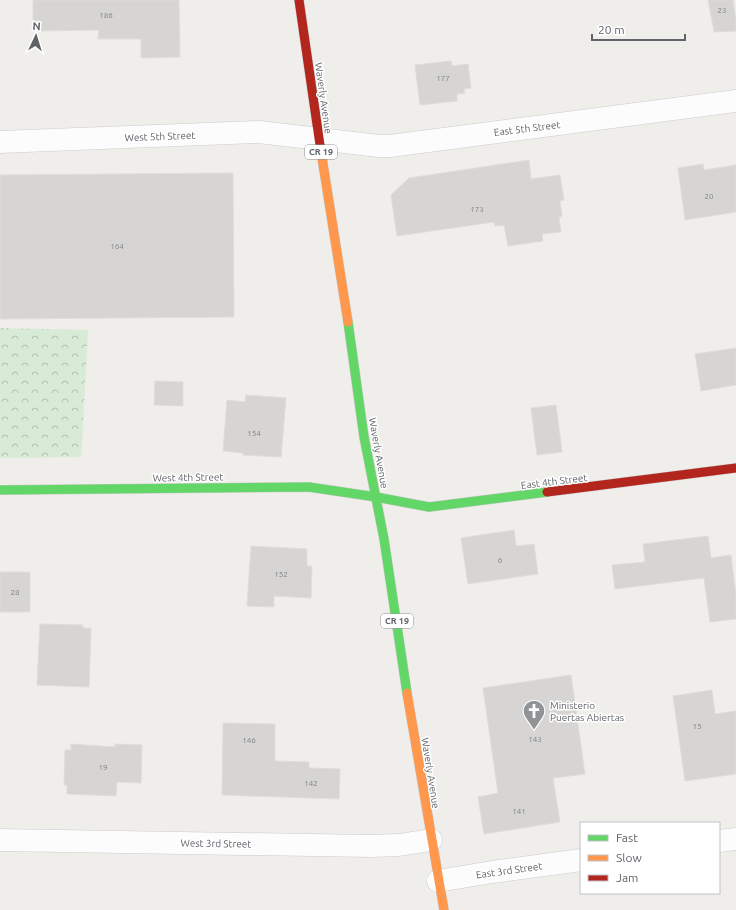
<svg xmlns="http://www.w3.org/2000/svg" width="736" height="910" font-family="Ubuntu,sans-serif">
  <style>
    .forest { fill: url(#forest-crowns) }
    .building { fill: #d6d5d3; stroke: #deddd9 }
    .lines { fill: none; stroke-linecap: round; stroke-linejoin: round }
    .street-casing { stroke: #cbcccc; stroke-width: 23 }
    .fast-casing { stroke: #cacacb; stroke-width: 10 }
    .slow-casing { stroke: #cacacb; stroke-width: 10 }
    .jam-casing { stroke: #cacacb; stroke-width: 10 }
    .street { stroke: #fdfcfc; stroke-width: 22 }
    .fast { stroke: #63d668; stroke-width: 9 }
    .slow { stroke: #ff974d; stroke-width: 9 }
    .jam { stroke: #b3261e; stroke-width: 9 }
    .labels { text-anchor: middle; stroke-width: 3; stroke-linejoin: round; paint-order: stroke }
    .number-label { font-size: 8px; fill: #7e8184 }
    .shield { fill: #fff; stroke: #8f9295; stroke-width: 1 }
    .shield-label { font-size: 9px; font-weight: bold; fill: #5f6368 }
    .street-label { font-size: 10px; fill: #5f6368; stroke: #fff }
    .poi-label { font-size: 10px; fill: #5f6368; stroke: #fff; text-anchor: start }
  </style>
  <defs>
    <pattern id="forest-crowns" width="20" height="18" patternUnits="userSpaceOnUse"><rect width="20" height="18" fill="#d8ebd6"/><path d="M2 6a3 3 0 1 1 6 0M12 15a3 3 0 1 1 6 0" fill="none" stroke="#b2c2b1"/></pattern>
  </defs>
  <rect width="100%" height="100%" fill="#efeeea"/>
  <polygon class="forest" points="0,328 88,330 81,457 0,458"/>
  <g class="building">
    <polygon points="33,0 179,0 180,57 141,58 141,39 98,39 99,30 33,31"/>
    <polygon points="708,0 733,0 736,20 736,31 714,32"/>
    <polygon points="451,61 452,66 468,64 471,88 464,89 465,93 457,94 457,101 420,105 415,65"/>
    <polygon points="529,160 531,179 560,175 564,200 560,201 562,216 559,218 561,232 542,234 543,241 508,246 504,225 495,226 494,222 397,236 391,195 409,178"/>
    <polygon points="703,164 704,170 736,165 736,212 685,220 678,168"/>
    <polygon points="233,173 234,317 0,319 0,175"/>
    <polygon points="736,348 736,385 701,391 695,354"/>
    <polygon points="155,381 183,382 183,406 154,405"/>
    <polygon points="246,395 286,398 281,457 243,455 243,453 223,451 227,400 245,402"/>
    <polygon points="556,405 562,452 537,455 531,408"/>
    <polygon points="514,530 516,546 534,544 538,574 468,584 461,538"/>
    <polygon points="708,536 711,558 731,555 736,595 736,619 710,622 704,578 615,589 612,565 645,562 643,544"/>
    <polygon points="251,546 307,549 307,566 312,566 311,598 274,596 274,607 247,606"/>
    <rect x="0" y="572" width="30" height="40"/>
    <polygon points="40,624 83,625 83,628 91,628 89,687 37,685"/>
    <polygon points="571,675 585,774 553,778 560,822 484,834 478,797 498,793 483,688"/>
    <polygon points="712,690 715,714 736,711 736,774 685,781 673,696"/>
    <polygon points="223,723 275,724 275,761 309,762 309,768 340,769 339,799 222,795"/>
    <polygon points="71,744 115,747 115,744 142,745 141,783 117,782 116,796 67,794 67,785 64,785 65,750 71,750"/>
  </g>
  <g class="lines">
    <g class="street-casing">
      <g id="street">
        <polyline points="0,142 259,132 379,146 390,146 736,101"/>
        <polyline points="0,840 371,846 399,845 431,840"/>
        <polyline points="719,841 736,839"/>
        <polyline points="438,881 492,872 581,860"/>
      </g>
    </g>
    <g class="fast-casing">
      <g id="fast">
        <polyline points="348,322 364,437 384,539 407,693"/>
        <polyline points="0,490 309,487 376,497 429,507 547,492"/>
      </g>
    </g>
    <g class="slow-casing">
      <g id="slow">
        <polyline points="320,145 348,322"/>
        <polyline points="407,693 444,910"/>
      </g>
    </g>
    <g class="jam-casing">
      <g id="jam">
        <polyline points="299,0 320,145"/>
        <polyline points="547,492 736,468"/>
      </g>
    </g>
    <use href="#street" class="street"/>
    <use href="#fast" class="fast"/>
    <use href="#slow" class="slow"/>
    <use href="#jam" class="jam"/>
  </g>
  <defs>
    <g id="church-pin" transform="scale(1.15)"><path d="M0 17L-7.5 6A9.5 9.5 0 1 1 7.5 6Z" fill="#919496" stroke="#fff"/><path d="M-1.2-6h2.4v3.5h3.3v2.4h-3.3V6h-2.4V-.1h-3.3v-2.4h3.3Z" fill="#fff"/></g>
  </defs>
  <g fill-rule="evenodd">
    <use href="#church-pin" x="534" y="711"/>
  </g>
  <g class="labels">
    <g class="number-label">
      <text x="722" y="13">23</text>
      <text x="106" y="18">186</text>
      <text x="443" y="81">177</text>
      <text x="709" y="199">20</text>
      <text x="477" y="212">173</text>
      <text x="117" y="249">164</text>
      <text x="254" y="436">154</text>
      <text x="500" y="563">6</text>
      <text x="281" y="577">152</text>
      <text x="15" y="595">28</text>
      <text x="697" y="729">15</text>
      <text x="535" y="742">143</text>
      <text x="249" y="743">146</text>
      <text x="103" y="770">19</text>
      <text x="311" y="786">142</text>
      <text x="519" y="814">141</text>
    </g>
    <g class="shield">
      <rect x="305" y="145" width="32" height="14" rx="3"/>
      <rect x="381" y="614" width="32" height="14" rx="3"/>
    </g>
    <g class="shield-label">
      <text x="321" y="155">CR 19</text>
      <text x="397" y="624">CR 19</text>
    </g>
    <g class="street-label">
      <text transform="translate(324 98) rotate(82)" y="4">Waverly Avenue</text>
      <text transform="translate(527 128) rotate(-7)" y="4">East 5th Street</text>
      <text transform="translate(160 136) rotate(-2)" y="4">West 5th Street</text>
      <text transform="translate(379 453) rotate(80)" y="4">Waverly Avenue</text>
      <text transform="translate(188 477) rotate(-1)" y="4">West 4th Street</text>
      <text transform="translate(554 481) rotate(-7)" y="4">East 4th Street</text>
      <text transform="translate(431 773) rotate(81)" y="4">Waverly Avenue</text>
      <text transform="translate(216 843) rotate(1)" y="4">West 3rd Street</text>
      <text transform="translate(509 870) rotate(-8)" y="4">East 3rd Street</text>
    </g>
    <g class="poi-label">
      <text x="550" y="709">Ministerio<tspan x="550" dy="12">Puertas Abiertas</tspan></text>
    </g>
  </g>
  <rect x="580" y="822" width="140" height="72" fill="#ffffff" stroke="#bfc1c3"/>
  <rect x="588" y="835" width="20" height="6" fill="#63d668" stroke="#bfc1c3"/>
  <text x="616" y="842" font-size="12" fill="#5f6368">Fast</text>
  <rect x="588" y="855" width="20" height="6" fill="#ff974d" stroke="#bfc1c3"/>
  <text x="616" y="862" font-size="12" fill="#5f6368">Slow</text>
  <rect x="588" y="875" width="20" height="6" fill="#b3261e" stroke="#bfc1c3"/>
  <text x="616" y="882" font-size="12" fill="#5f6368">Jam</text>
  <g transform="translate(36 36) rotate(4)" stroke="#ffffff" stroke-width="3" paint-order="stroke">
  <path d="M0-3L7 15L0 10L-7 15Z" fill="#5f6368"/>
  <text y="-6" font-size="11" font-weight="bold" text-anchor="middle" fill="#5f6368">N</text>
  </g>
  <path d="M592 34v6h93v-6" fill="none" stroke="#5f6368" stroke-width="2"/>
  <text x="598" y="34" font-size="12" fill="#5f6368" stroke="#ffffff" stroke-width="3" paint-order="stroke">20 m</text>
</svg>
